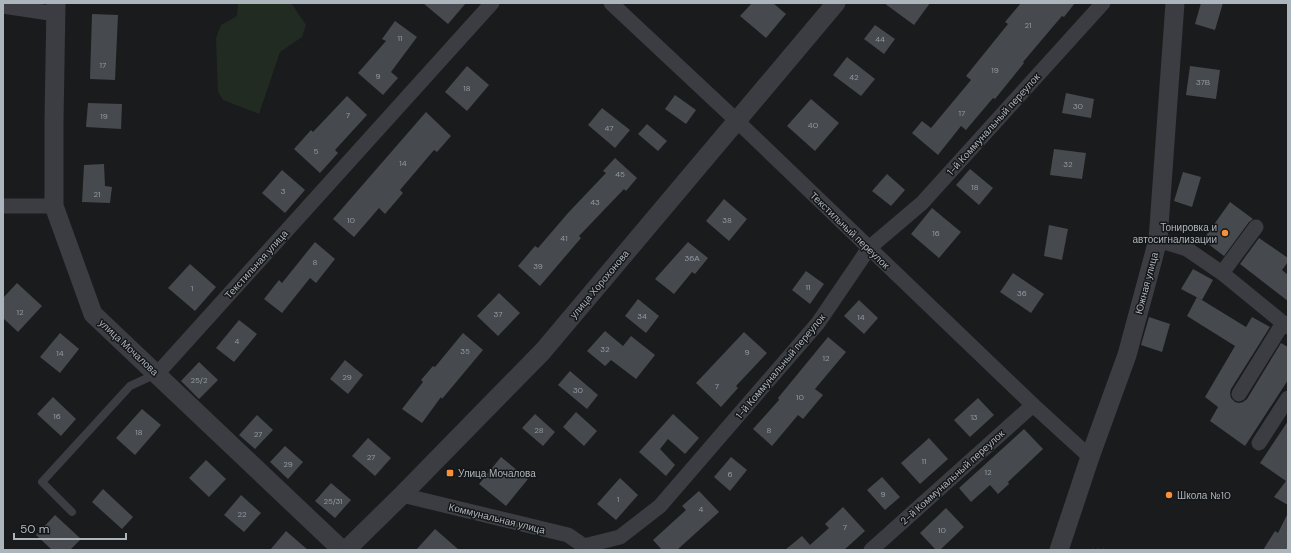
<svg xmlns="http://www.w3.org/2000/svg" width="1291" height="553" font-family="'DM Sans',sans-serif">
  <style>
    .green { fill: #222b22 }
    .building { fill: #46494d }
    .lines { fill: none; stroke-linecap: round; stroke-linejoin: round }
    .path { stroke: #414549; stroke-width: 2.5; stroke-dasharray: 2 3; stroke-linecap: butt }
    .service { stroke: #3b3d42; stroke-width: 8 }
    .minor { stroke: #3b3d42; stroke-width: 15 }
    .tertiary { stroke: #3b3d42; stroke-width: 19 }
    .poi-dot { fill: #f79038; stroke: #151618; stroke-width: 1.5 }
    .labels { text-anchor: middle; stroke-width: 3; stroke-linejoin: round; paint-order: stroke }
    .number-label { font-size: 8px; fill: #929aa0 }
    .street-label { font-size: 10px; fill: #acb5bc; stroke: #151618 }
    .poi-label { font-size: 10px; fill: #acb5bc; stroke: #151618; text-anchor: start }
  </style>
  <rect width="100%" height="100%" fill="#1a1b1d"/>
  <polygon class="green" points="238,3 291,3 306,25 302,37 280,52 259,114 223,100 218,92 216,38 221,25 237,16"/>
  <g class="building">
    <polygon points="423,3 466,3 448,24"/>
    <polygon points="752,3 773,3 786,14 766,38 740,16"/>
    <polygon points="884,3 930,3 914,25"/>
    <polygon points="1021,3 1075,3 1064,17 1062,16 1023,62 1024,63 995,99 993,98 966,130 961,126 938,155 912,133 922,121 931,128 971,80 966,76 1008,24 1005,22"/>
    <polygon points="1201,3 1223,3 1215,30 1195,24"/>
    <polygon points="92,14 118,15 115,80 90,79"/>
    <polygon points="395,21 417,37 391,72 398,78 383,95 358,73 386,41 382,39"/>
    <polygon points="875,25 895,39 884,54 864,39"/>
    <polygon points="847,57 875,79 861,96 833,75"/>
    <polygon points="467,66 489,85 467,111 445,92"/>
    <polygon points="1190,66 1220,70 1216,99 1186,95"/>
    <polygon points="1066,93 1094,99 1091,118 1062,113"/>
    <polygon points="675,95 696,110 686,124 665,109"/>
    <polygon points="347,96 367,115 335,150 338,153 320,173 294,149 311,130 313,132"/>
    <polygon points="811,99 839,123 815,151 787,126"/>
    <polygon points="88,103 122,104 121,129 86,127"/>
    <polygon points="602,108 630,130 615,148 588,125"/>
    <polygon points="426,112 451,136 437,152 434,150 400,190 403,193 385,214 379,208 354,237 333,219"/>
    <polygon points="647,124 667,141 658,151 638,134"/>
    <polygon points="1054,149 1086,153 1082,179 1050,175"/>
    <polygon points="615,158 637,178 626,191 624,189 579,236 581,238 540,286 518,266 535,246 538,248 568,213 606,173 603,171"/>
    <polygon points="104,164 105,186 112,187 110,203 82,202 84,165"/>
    <polygon points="970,169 993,188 979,205 956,185"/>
    <polygon points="282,170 305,190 285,213 262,193"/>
    <polygon points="1183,172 1201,177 1192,207 1174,201"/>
    <polygon points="887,174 905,190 891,206 872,191"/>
    <polygon points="724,199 747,219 729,241 706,221"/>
    <polygon points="1230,202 1253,219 1249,222 1224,256 1203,240"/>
    <polygon points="932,208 961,232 939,258 911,234"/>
    <polygon points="1049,225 1068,229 1062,260 1044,256"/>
    <polygon points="1259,238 1288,258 1288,262 1282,270 1288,275 1288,301 1240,264"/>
    <polygon points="315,242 335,259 316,283 310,278 282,313 264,299 279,280 282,283"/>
    <polygon points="688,242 708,258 695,274 692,272 674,294 655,279"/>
    <polygon points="190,264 216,287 195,311 168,288"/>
    <polygon points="1193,269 1213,280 1202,300 1181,289"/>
    <polygon points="806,271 824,284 810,304 792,290"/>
    <polygon points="1013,273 1044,294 1031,313 1000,292"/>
    <polygon points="17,283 42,306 18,332 3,318 3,298"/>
    <polygon points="499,293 520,313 498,336 477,316"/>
    <polygon points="1197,297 1246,327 1252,317 1270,327 1231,389 1230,393 1231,398 1235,402 1239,403 1243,402 1247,399 1281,343 1288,347 1288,380 1245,446 1210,421 1218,407 1205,397 1235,346 1187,316"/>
    <polygon points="638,299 659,316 646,333 625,316"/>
    <polygon points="859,300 878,318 864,334 844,316"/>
    <polygon points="1149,317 1170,324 1162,352 1141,345"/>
    <polygon points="239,320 257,334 234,362 216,348"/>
    <polygon points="605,331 623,346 631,336 655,355 636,379 611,360 605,366 587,351"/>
    <polygon points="744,332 767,353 736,386 738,388 721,407 696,383"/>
    <polygon points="60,333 79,349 60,373 40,357"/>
    <polygon points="463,333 483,350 442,399 441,397 422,423 402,409 423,382 421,380 433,366 435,367"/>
    <polygon points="828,337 846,352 815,389 823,395 803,419 798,415 772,446 753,429 779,400 778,398"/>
    <polygon points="345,360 363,375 348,394 330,379"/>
    <polygon points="199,362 218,380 199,399 181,381"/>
    <polygon points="570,371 598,395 587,409 558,385"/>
    <polygon points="53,397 76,419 61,436 37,414"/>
    <polygon points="978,398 994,415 970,437 954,420"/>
    <polygon points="142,409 161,425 135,455 116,438"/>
    <polygon points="576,412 597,431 584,446 563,427"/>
    <polygon points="535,414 555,432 543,446 522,428"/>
    <polygon points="673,414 699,438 685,454 668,439 660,449 675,465 666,476 639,452"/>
    <polygon points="257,415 273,430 255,449 239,435"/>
    <polygon points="1288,421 1288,505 1274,497 1286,481 1260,463"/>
    <polygon points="1024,429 1043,449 1008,482 1009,484 998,494 990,485 971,502 959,488"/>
    <polygon points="368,438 391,458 375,476 352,456"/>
    <polygon points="929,438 948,459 920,484 901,463"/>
    <polygon points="285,446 303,462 288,479 270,462"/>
    <polygon points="501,457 528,479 506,506 479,484"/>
    <polygon points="731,457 747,470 730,491 714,477"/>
    <polygon points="206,460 226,479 209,497 189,478"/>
    <polygon points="882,477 900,497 885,510 867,490"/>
    <polygon points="620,478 638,495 616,520 597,504"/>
    <polygon points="331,483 351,500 335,518 315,501"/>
    <polygon points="103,489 133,517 122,529 92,502"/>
    <polygon points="699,491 719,512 677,550 662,550 653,540 686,510 682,506"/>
    <polygon points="241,495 261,513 244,532 224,515"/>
    <polygon points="843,507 865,531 844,550 785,550 802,536 810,545 829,528 825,524"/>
    <polygon points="946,508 964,527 940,550 936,550 920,533"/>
    <polygon points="1288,513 1288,550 1263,550 1275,531 1278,533"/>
    <polygon points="55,515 81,539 70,550 52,550 36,535"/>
    <polygon points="435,529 459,550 416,550"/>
    <polygon points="286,531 308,550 270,550"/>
  </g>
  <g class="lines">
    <polyline class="path" points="1092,550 1104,550"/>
    <polyline class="service" points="72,512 42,482 130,386 156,374"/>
    <g class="minor">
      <polyline points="611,3 737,121 1033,405 1090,457"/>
      <polyline points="3,6 56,14"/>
      <polyline points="3,206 54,206"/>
      <polyline points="1158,240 1187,249 1222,273 1288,327"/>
      <polyline points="1222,273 1256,227"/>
      <polyline points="157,374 492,3"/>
      <polyline points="1239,394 1283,323"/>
      <polyline points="1259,443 1288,398"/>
      <polyline points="402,495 568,535 584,546 588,550"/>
      <polyline points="584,546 620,537 660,506 818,323 869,248 922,203 1103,3"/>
      <polyline points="871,550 1033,405"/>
    </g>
    <g class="tertiary">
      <polyline points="56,3 54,121 54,206 93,314 342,550"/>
      <polyline points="346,550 402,495 543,351 836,3"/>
      <polyline points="1059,550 1090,457 1127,355 1158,240 1175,3"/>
    </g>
  </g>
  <g class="poi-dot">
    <circle cx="1225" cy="233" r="4"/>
    <rect x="446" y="469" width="8" height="8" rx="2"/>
    <circle cx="1169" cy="495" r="4"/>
  </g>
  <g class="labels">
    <g class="number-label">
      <text x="1028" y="28">21</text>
      <text x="400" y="41">11</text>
      <text x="880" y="42">44</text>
      <text x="103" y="68">17</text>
      <text x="995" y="73">19</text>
      <text x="378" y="79">9</text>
      <text x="854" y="80">42</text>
      <text x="1203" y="85">37В</text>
      <text x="467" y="91">18</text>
      <text x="1078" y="109">30</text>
      <text x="962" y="116">17</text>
      <text x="348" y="118">7</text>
      <text x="104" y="119">19</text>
      <text x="813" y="128">40</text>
      <text x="609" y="131">47</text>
      <text x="316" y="154">5</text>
      <text x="403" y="166">14</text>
      <text x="1068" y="167">32</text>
      <text x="620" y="177">45</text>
      <text x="975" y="190">18</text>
      <text x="283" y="194">3</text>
      <text x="97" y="197">21</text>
      <text x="595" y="205">43</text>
      <text x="351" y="223">10</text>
      <text x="727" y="223">38</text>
      <text x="936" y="236">16</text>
      <text x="564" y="241">41</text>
      <text x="692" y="261">36А</text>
      <text x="315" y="265">8</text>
      <text x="538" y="269">39</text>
      <text x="808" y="290">11</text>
      <text x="192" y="291">1</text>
      <text x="1022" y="296">36</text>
      <text x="20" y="315">12</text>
      <text x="498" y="317">37</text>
      <text x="642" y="319">34</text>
      <text x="861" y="320">14</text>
      <text x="237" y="344">4</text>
      <text x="605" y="352">32</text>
      <text x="465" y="354">35</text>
      <text x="747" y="355">9</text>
      <text x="60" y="356">14</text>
      <text x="826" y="361">12</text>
      <text x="347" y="380">29</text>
      <text x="199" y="383">25/2</text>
      <text x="717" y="389">7</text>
      <text x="578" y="393">30</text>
      <text x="800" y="400">10</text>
      <text x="57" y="419">16</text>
      <text x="974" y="420">13</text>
      <text x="539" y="433">28</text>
      <text x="769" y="433">8</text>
      <text x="139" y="435">18</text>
      <text x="258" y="437">27</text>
      <text x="371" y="460">27</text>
      <text x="924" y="464">11</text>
      <text x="288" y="467">29</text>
      <text x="988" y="475">12</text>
      <text x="730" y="477">6</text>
      <text x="883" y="497">9</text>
      <text x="618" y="502">1</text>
      <text x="333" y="504">25/31</text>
      <text x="701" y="512">4</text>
      <text x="242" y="517">22</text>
      <text x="845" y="530">7</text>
      <text x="942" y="533">10</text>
    </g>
    <g class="street-label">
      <text transform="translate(993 124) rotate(-48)" y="4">1-й Коммунальный переулок</text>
      <text transform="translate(850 230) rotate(44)" y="4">Текстильный переулок</text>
      <text transform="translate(256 264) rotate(-48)" y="4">Текстильная улица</text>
      <text transform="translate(1146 283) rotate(-75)" y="4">Южная улица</text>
      <text transform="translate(599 284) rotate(-50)" y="4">улица Хорохонова</text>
      <text transform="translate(129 347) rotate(43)" y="4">улица Мочалова</text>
      <text transform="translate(780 366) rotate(-50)" y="4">1-й Коммунальный переулок</text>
      <text transform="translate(952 477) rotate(-42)" y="4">2-й Коммунальный переулок</text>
      <text transform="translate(497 518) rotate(14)" y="4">Коммунальная улица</text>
    </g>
    <g class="poi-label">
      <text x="1217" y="231" text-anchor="end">Тонировка и<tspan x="1217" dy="12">автосигнализации</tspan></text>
      <text x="458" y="477">Улица Мочалова</text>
      <text x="1177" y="499">Школа №10</text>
    </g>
  </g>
  <rect width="1291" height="553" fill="none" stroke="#acb5bc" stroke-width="8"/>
  <path d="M14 533v6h112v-6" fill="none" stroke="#acb5bc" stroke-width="2"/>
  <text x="20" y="533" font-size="12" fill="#acb5bc" stroke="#151618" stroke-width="3" paint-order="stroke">50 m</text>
</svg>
